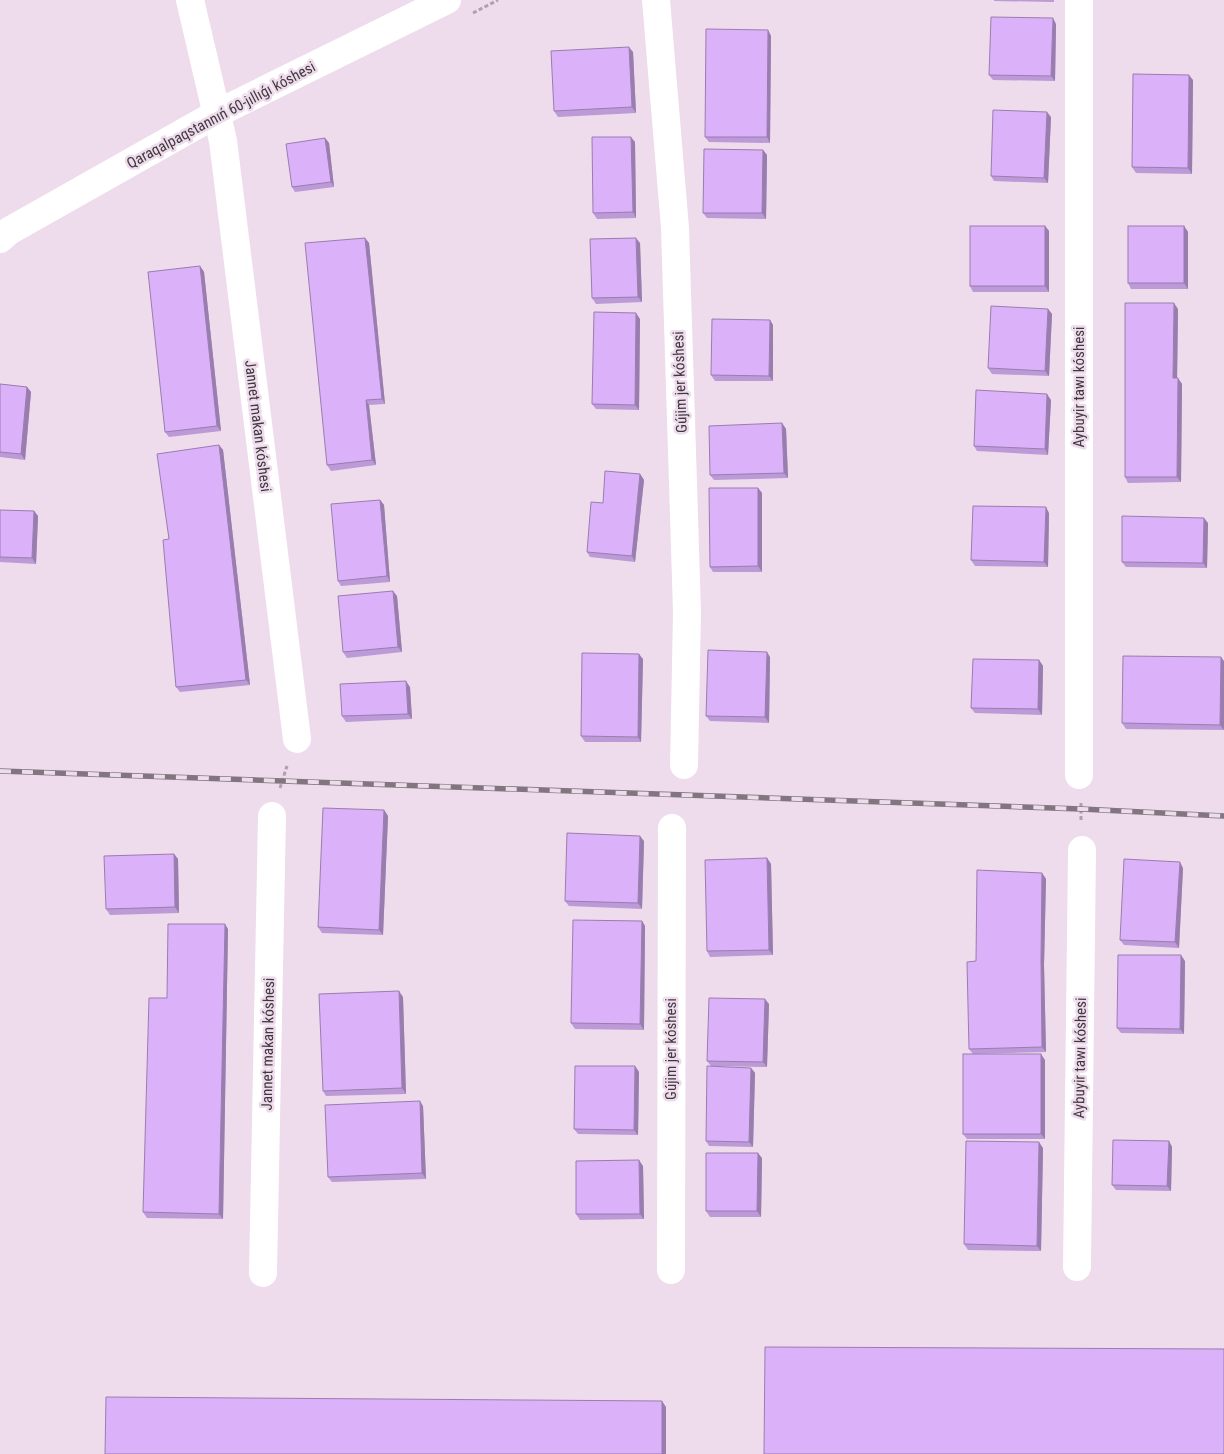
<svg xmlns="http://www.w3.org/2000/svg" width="1224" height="1454" font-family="'Roboto Condensed',sans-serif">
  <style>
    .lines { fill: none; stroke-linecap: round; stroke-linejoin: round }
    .path { stroke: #aea0ac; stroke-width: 3; stroke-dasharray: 4 2.5; stroke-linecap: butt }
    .minor { stroke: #fff; stroke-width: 28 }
    .rail-casing { stroke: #81757f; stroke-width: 5.5 }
    .rail { stroke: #eedbeb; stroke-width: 4; stroke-dasharray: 11; stroke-linecap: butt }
    .wall { fill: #bc99d7 }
    .shaded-wall { fill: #997daf }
    .building { fill: #dbb2fa; stroke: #997daf }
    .labels { text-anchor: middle; stroke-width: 5; stroke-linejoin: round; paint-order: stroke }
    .street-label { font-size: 15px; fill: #3f383e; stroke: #eedbeb }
  </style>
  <rect width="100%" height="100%" fill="#eedbeb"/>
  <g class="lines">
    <g class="path">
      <polyline points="473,13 498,0"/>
      <polyline points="280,788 287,766"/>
      <polyline points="1081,803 1081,822"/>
    </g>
    <g class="minor">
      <polyline points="190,0 223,141 297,739"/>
      <polyline points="656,0 675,228 687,612 684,765"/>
      <polyline points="0,239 9,231 218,113 447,0"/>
      <polyline points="1079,775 1079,0"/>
      <polyline points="1077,1267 1082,850"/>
      <polyline points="671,1270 672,828"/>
      <polyline points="263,1273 272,816"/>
    </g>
    <g class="rail-casing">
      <polyline id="rail" points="0,771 1081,809 1224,816"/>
    </g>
    <use href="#rail" class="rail"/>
  </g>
  <g class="wall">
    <polygon points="994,0 1054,0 1054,2 994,1"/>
    <polygon points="1056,24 1055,81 993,80 989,75"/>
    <polygon points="768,30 771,36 770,143 709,142 705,137"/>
    <polygon points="633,52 636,113 558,117 554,111"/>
    <polygon points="1193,80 1192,174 1136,173 1132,167"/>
    <polygon points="1051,117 1048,183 994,181 991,176"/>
    <polygon points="325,138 329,143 334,187 295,192 292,187"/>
    <polygon points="635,142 636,218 597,219 593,213"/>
    <polygon points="763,150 767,155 766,219 707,218 703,213"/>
    <polygon points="1045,226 1049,231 1049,292 973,292 970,286"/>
    <polygon points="1184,226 1188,232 1188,289 1131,289 1128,283"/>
    <polygon points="365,238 369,243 385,404 369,405 376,465 331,471 327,465"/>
    <polygon points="640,243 642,302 596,304 592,298"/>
    <polygon points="200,266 204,272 221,431 169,437 165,432"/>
    <polygon points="1048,309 1052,314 1049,376 992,374 988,368"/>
    <polygon points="1178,309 1177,378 1182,384 1181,482 1128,483 1125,477"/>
    <polygon points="640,319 639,410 596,409 592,404"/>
    <polygon points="770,320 773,325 773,381 715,381 711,375"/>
    <polygon points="0,384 27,387 31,392 25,460 0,457"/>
    <polygon points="1051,400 1048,455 977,451 974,446"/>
    <polygon points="782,423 786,429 788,478 714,480 710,475"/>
    <polygon points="219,445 223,450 250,685 180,692 176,687 169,539"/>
    <polygon points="640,474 644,480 635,562 590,557 587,552 603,503"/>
    <polygon points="758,488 762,493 762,572 713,572 710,567"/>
    <polygon points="380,500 384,505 390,582 341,586 338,581"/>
    <polygon points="0,510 34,511 38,516 36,564 0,562"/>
    <polygon points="1049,513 1048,567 975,566 971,560"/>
    <polygon points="1208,523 1207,568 1126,567 1122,562"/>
    <polygon points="397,596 402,652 347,658 343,652"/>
    <polygon points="770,657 769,723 710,721 706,716"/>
    <polygon points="1221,657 1224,730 1126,729 1122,723"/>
    <polygon points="643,659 641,742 585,742 581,736"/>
    <polygon points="1039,660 1043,666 1042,715 975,713 971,708"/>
    <polygon points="410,687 412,719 346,722 342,716"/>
    <polygon points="384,810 388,816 383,935 322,933 318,927"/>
    <polygon points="644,841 642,909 569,906 565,901"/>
    <polygon points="174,854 178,859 179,913 110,915 106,909"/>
    <polygon points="767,858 771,864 773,955 710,957 707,951"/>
    <polygon points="1183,868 1179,948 1124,945 1120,940"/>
    <polygon points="1042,873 1046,879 1044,965 1046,1052 973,1054 969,1049"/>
    <polygon points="642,921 645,926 644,1030 575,1029 571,1023"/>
    <polygon points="228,929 223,1219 147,1218 143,1212"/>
    <polygon points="1185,961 1184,1034 1121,1033 1117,1028"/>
    <polygon points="403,997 406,1094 326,1096 323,1091"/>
    <polygon points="769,1004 767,1067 711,1066 707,1061"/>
    <polygon points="1045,1060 1045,1139 967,1139 963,1134"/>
    <polygon points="635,1066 639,1072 638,1135 578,1134 574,1129"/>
    <polygon points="751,1068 755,1073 753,1147 709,1146 706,1141"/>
    <polygon points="423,1106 426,1179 332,1182 328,1177"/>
    <polygon points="1169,1141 1172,1147 1171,1191 1116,1190 1112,1185"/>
    <polygon points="1043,1148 1041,1251 968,1250 964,1244"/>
    <polygon points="762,1158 761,1217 710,1217 706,1211"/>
    <polygon points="643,1166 644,1219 580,1220 576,1214"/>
  </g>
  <g class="shaded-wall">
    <polygon points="1053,18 1056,24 1055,81 1051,76"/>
    <polygon points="768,30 771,36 770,143 767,137"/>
    <polygon points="629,47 633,52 636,113 632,107"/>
    <polygon points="1189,75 1193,80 1192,174 1188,168"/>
    <polygon points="1047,112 1051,117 1048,183 1044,178"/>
    <polygon points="631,137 635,142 636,218 633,212"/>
    <polygon points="325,138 329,143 334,187 331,182"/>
    <polygon points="763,150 767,155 766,219 762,213"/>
    <polygon points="1045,226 1049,231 1049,292 1045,286"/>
    <polygon points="1184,226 1188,232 1188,289 1184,283"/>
    <polygon points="365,238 369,243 385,404 382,399"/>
    <polygon points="636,238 640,243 642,302 638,297"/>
    <polygon points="200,266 204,272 221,431 217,426"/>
    <polygon points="1174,303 1178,309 1177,384 1173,378"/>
    <polygon points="1048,309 1052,314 1049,376 1045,371"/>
    <polygon points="636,313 640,319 639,410 635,405"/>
    <polygon points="770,320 773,325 773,381 769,376"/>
    <polygon points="1178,378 1182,384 1181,482 1177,477"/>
    <polygon points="27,387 31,392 25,460 21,454"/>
    <polygon points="1047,394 1051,400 1048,455 1045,449"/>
    <polygon points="366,400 369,405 376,465 372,460"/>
    <polygon points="782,423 786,429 788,478 784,473"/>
    <polygon points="219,445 223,450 250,685 246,680"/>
    <polygon points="640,474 644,480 635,562 632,556"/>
    <polygon points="758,488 762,493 762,572 758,566"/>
    <polygon points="380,500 384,505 390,582 387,576"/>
    <polygon points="1046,507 1049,513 1048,567 1044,562"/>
    <polygon points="34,511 38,516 36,564 32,558"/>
    <polygon points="1204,518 1208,523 1207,568 1203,563"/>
    <polygon points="393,591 397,596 402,652 398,647"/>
    <polygon points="767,652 770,657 769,723 765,717"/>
    <polygon points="639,654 643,659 641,742 638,737"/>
    <polygon points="1221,657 1224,661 1224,730 1220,725"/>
    <polygon points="1039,660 1043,666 1042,715 1038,709"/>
    <polygon points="406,681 410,687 412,719 408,714"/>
    <polygon points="384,810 388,816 383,935 379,930"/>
    <polygon points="640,836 644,841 642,909 638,903"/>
    <polygon points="174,854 178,859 179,913 175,907"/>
    <polygon points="767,858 771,864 773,955 769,950"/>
    <polygon points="1180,862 1183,868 1179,948 1175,942"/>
    <polygon points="1042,873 1046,879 1044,965 1046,1052 1042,1047 1041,960"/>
    <polygon points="642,921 645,926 644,1030 640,1024"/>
    <polygon points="225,924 228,929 223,1219 219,1214"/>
    <polygon points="1181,955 1185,961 1184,1034 1180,1029"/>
    <polygon points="399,991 403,997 406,1094 402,1088"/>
    <polygon points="765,999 769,1004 767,1067 763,1062"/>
    <polygon points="1041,1054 1045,1060 1045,1139 1041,1134"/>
    <polygon points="635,1066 639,1072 638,1135 634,1130"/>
    <polygon points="751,1068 755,1073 753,1147 749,1142"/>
    <polygon points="420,1101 423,1106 426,1179 422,1173"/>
    <polygon points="1169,1141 1172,1147 1171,1191 1167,1186"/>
    <polygon points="1039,1142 1043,1148 1041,1251 1037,1246"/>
    <polygon points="758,1153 762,1158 761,1217 757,1211"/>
    <polygon points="639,1160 643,1166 644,1219 640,1214"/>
    <polygon points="662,1401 666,1407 666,1454 662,1454"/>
  </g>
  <g class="building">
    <polygon points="991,17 1053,18 1051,76 989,75"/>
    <polygon points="706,29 768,30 767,137 705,137"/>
    <polygon points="629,47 632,107 554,111 551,51"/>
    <polygon points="1133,74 1189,75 1188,168 1132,167"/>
    <polygon points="993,110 1047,112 1044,178 991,176"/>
    <polygon points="592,137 631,137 633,212 593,213"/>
    <polygon points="325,138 331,182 292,187 286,144"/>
    <polygon points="704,149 763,150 762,213 703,213"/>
    <rect x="970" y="226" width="75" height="60"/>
    <rect x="1128" y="226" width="56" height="57"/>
    <polygon points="365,238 382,399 366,400 372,460 327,465 305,243"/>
    <polygon points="636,238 638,297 592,298 590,239"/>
    <polygon points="200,266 217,426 165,432 148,272"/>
    <polygon points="1125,303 1174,303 1173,378 1178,378 1177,477 1125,477"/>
    <polygon points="991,306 1048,309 1045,371 988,368"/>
    <polygon points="594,312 636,313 635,405 592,404"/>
    <polygon points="712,319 770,320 769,376 711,375"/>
    <polygon points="0,384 27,387 21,454 0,452"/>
    <polygon points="976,390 1047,394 1045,449 974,446"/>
    <polygon points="782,423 784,473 710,475 709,426"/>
    <polygon points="219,445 246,680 176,687 163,540 169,539 157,454"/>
    <polygon points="605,471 640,474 632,556 587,552 591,502 603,503"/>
    <polygon points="709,488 758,488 758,566 710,567"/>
    <polygon points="380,500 387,576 338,581 331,504"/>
    <polygon points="973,506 1046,507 1044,562 971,560"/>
    <polygon points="0,510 34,511 32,558 0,557"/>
    <polygon points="1122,516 1204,518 1203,563 1122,562"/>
    <polygon points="393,591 398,647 343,652 338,596"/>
    <polygon points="708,650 767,652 765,717 706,716"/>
    <polygon points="582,653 639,654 638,737 581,736"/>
    <polygon points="1123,656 1221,657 1220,725 1122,723"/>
    <polygon points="973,659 1039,660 1038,709 971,708"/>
    <polygon points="406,681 408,714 342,716 340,684"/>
    <polygon points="323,808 384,810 379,930 318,927"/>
    <polygon points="567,833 640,836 638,903 565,901"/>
    <polygon points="174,854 175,907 106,909 104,856"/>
    <polygon points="767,858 769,950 707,951 705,860"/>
    <polygon points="1124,859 1180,862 1175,942 1120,940"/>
    <polygon points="977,870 1042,873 1041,960 1042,1047 969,1049 967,962 976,961"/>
    <polygon points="573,920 642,921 640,1024 571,1023"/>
    <polygon points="168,924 225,924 219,1214 143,1212 149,998 167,998"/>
    <polygon points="1118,955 1181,955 1180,1029 1117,1028"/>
    <polygon points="399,991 402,1088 323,1091 319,994"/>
    <polygon points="709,998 765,999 763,1062 707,1061"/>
    <rect x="963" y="1054" width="78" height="80"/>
    <polygon points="575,1066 635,1066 634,1130 574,1129"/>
    <polygon points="707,1066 751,1068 749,1142 706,1141"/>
    <polygon points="420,1101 422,1173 328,1177 325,1105"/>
    <polygon points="1113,1140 1169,1141 1167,1186 1112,1185"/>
    <polygon points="966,1141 1039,1142 1037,1246 964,1244"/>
    <polygon points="706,1153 758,1153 757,1211 706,1211"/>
    <polygon points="639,1160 640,1214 576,1214 576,1161"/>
    <polygon points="765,1347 1224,1349 1224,1454 764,1454"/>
    <polygon points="106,1397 662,1401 662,1454 105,1454"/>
  </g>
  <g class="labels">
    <g class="street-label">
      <text transform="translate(221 115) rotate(-28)" y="5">Qaraqalpaqstannıń 60-jıllıǵı kóshesi</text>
      <text transform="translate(680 382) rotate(-92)" y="5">Gújim jer kóshesi</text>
      <text transform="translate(1079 387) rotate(-90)" y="5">Aybuyir tawı kóshesi</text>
      <text transform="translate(258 426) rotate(83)" y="5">Jannet makan kóshesi</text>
      <text transform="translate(268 1044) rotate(-89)" y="5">Jannet makan kóshesi</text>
      <text transform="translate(671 1049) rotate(-90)" y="5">Gújim jer kóshesi</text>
      <text transform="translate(1080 1058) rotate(-89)" y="5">Aybuyir tawı kóshesi</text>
    </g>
  </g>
</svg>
